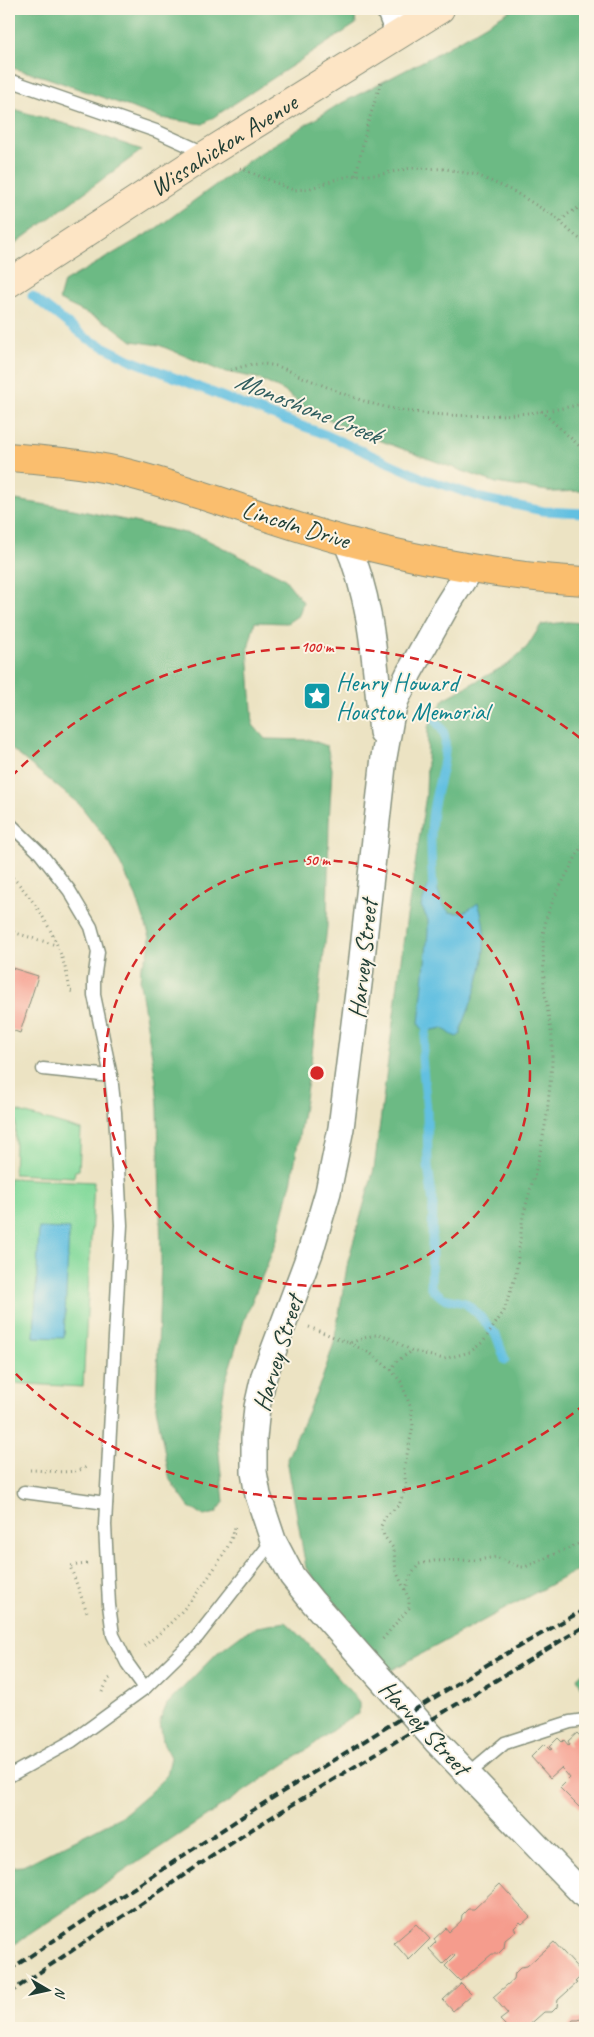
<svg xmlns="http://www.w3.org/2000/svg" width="594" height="2037" font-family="Caveat,sans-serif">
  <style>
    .green { fill: #86da9d; stroke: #528c68 }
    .forest { fill: #6cba84; stroke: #467c5c }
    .water { fill: #62c0e1; stroke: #407e8a }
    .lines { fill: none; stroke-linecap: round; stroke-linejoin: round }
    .stream { stroke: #62c0e1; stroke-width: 9 }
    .building { fill: #f59c8d }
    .lane-casing { stroke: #86907c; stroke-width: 15 }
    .street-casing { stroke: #86907c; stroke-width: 28 }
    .secondary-casing { stroke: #86907c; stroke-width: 30 }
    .primary-casing { stroke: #86907c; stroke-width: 30 }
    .path { stroke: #86907c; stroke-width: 3; stroke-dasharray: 1 4; stroke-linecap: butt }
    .lane { stroke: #fff; stroke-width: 12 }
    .street { stroke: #fff; stroke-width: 25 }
    .secondary { stroke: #fde5c5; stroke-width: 28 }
    .primary { stroke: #fabe6e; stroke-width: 28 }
    .rail { stroke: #1f3d34; stroke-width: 4; stroke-dasharray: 8 4; stroke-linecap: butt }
    .ring { fill: none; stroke: #d62828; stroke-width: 2.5; stroke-dasharray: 9 6 }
    .labels { text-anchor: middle; stroke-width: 4; stroke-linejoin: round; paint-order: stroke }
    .street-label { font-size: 25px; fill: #1f3d34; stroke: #fcf5e5 }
    .culture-label { font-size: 25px; fill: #0d838f; stroke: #fcf5e5; text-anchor: start }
    .water-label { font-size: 26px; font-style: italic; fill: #305e5f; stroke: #fcf5e5 }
    .centre { fill: #d62828; stroke: #fcf5e5; stroke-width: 2.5 }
    .ring-label { font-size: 15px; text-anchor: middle; font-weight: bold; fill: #d62828; stroke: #fcf5e5; stroke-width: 4; stroke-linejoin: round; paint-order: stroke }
  </style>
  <rect width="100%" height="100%" fill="#fcf5e5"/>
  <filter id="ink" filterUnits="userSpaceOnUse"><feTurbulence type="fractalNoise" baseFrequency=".02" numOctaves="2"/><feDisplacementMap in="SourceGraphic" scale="10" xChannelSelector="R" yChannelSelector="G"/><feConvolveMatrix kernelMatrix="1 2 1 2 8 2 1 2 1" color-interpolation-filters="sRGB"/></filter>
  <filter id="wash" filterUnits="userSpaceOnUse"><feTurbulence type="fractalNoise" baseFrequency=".0096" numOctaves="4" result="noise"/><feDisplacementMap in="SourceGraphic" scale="20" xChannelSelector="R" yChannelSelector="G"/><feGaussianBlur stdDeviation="1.12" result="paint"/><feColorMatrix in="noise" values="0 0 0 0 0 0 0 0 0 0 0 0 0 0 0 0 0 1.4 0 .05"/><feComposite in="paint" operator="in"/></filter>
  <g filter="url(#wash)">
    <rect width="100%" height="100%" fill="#ece3c3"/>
    <g class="green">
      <polygon points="16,1111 81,1130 79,1170 75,1171 74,1177 14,1174"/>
      <polygon points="9,1178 94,1182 83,1387 9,1383"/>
    </g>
    <g class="forest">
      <polygon points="9,9 354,9 356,24 203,124 161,118 45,77 9,67"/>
      <polygon points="513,9 585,9 585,491 554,492 496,483 440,463 347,428 309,410 284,391 257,378 221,371 159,345 132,341 111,325 59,300 64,282 154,230 251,159 336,106 431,57"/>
      <polygon points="9,108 73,126 142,150 9,248"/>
      <polygon points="9,499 73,509 199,536 284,578 303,602 299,615 287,623 255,622 248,649 253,725 265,739 311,740 327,746 332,769 329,822 327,927 311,1062 292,1179 276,1243 245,1318 225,1382 217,1435 224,1502 216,1513 204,1516 189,1507 170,1480 156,1407 161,1260 158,1107 156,1081 140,983 141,965 148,955 150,937 136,896 111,845 80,805 9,747"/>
      <polygon points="567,622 585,623 585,1566 386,1673 306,1568 287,1459 322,1379 334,1343 348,1261 374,1169 405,929 426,795 428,727 444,699 508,664 527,647 541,625"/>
      <polygon points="286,1622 302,1637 356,1698 359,1702 359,1714 346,1720 309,1748 9,1948 9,1867 23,1866 122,1816 147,1795 167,1775 171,1757 163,1742 160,1721 167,1704 218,1652 242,1634 257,1627"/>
      <polygon points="585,1670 585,1690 582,1689 577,1677"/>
    </g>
    <g class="water">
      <path d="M430 881 435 882 442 903 449 912C462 915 468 910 478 903 494 946 477 989 461 1029V1034L457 1037 452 1035 443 1028 427 1031 422 1029 419 1024 428 932V920L421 906Z"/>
      <polygon points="39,1228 69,1229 64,1338 34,1337"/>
    </g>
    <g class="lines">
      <g class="stream">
        <polyline points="32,296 86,338 133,361 239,403 327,435 425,479 486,499 543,511 585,513"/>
        <path d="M433 892C432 865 429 838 433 811 436 787 447 763 445 739 445 731 439 725 434 719"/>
        <polyline points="428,1021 422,1057 427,1112 428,1166 433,1203 431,1288 443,1298 465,1303 477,1313 496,1335 505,1360"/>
      </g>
    </g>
    <g id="blocks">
      <g class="building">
        <polygon points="9,967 38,976 20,1033 9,1029"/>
        <polygon points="577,1733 580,1736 581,1735 584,1737 585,1736 585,1813 560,1788 570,1778 566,1773 561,1768 550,1778 531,1757 544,1744 550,1750 552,1749 549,1747 558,1738 562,1742 564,1740 569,1746 570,1745 568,1741"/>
        <polygon points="500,1884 530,1917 522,1924 520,1922 514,1928 516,1931 505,1940 504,1948 498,1954 492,1954 460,1981 445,1966 455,1956 453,1954 443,1964 429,1949 436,1942 434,1939 446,1928 449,1932 461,1921 462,1915 468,1909 474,1909"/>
        <polygon points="416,1924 430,1939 409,1960 394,1943"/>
        <polygon points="554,1942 583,1974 575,1982 577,1983 558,2000 557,2007 552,2012 544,2012 526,2028 508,2028 500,2020 508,2014 493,1997 514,1979 515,1973 521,1967 527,1966"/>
        <polygon points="461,1983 472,1994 453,2011 443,2000"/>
        <polygon points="585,2014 585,2028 567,2028 573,2020 579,2020"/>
      </g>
    </g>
  </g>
  <g filter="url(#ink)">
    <use href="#blocks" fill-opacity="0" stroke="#86907c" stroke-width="1"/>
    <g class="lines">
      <g class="lane-casing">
        <g id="lane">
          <polyline points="9,80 156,131 207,154"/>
          <polyline points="9,823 40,853 69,890 91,927 98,952 94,980 94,995 111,1076 115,1112 121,1225 105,1525 109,1605 113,1635 127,1663 145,1688 72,1741 9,1776"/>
          <polyline points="43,1069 111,1076"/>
          <polyline points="24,1492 106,1503"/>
          <polyline points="145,1688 197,1637 273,1540"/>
          <polyline points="468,1774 505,1743 570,1722 585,1720"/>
        </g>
      </g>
      <g class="street-casing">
        <g id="street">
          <polyline points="389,9 399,35"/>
          <path d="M346 541C373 601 375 667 382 732"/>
          <polyline points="470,569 446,607 409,673 396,700 391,718 384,757 360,976 341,1128 328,1192 310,1253 264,1376 257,1407 254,1438 254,1472 258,1495 273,1540 292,1576 312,1601 436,1741 585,1896"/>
        </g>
      </g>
      <g class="secondary-casing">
        <g id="secondary">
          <path id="s1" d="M9 283 207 154 440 9"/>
        </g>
      </g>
      <g class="primary-casing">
        <path id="primary" d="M9 457C45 460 82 463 118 471 195 489 269 521 346 541 424 561 504 577 585 581"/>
      </g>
      <g class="path">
        <polyline points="240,168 293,190 308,189 340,178 356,175 377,175 411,168 446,169 477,175 513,191 554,216 572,233 585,243"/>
        <polyline points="356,175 367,126 382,79"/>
        <polyline points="561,221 568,214 585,204"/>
        <path d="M231 370C244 366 257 362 271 365 281 366 291 372 300 376 328 387 355 400 385 407 442 420 529 418 585 403"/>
        <polyline points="541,411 585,451"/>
        <path d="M9 874C40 904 64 948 70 991L74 992"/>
        <polyline points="9,931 56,945"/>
        <polyline points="309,1327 349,1343 374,1335 386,1336 412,1351 444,1359 470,1352 483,1342 504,1311 516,1274 523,1216 539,1158 547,1115 552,1064 552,1037 544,988 543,934 547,916 554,898 585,840"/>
        <polyline points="349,1343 370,1353 391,1370 401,1382 411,1408 413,1426 404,1469 406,1487 399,1505 385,1517 381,1526 384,1536 394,1549 396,1571 409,1599 409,1608 381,1641"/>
        <polyline points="391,1370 397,1361 412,1351"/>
        <path d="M30 1470C48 1470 73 1476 88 1466"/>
        <polyline points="87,1564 70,1566 87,1612"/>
        <polyline points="405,1590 411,1575 419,1564 434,1561 477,1560 496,1557 520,1567 525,1567 585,1541"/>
        <path d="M144 1646C176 1621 197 1596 219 1561 226 1550 233 1539 235 1526"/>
        <polyline points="102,1692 109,1679 112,1677"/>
      </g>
      <use href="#lane" class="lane"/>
      <use href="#street" class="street"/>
      <use href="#secondary" class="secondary"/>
      <use href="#primary" class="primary"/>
      <g class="rail">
        <polyline points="9,1970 245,1815 490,1663 585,1609"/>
        <polyline points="9,1993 254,1828 585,1626"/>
      </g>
    </g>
  </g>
  <g class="ring">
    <circle cx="317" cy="1073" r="213"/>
    <path d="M585 1404A426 426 0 0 1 11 1369M11 777A426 426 0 0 1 585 742"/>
  </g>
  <defs>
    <g id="sight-square" transform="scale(1.4375)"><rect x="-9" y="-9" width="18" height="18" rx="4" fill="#0f9aa8" stroke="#fcf5e5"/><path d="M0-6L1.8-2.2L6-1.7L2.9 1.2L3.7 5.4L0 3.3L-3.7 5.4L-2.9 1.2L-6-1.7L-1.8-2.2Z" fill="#fff"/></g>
  </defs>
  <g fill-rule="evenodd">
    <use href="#sight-square" x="317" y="696"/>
  </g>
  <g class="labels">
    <g class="street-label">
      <text dy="9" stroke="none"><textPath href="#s1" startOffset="255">Wissahickon Avenue</textPath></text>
      <text transform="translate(296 524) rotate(17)" y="9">Lincoln Drive</text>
      <text transform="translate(362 959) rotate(-84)" y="9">Harvey Street</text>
      <text transform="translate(277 1353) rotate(-73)" y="9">Harvey Street</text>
      <text transform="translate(425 1727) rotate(47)" y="9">Harvey Street</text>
    </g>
    <g class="culture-label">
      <text x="336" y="691">Henry Howard<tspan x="336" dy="29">Houston Memorial</tspan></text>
    </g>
    <g class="water-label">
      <text transform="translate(308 407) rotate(22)" y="9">Monoshone Creek</text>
    </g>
  </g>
  <circle cx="317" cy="1073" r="8" class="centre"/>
  <g class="ring-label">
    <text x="317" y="652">100 m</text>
    <text x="317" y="865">50 m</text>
  </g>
  <rect width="594" height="2037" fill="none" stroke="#fcf5e5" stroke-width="30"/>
  <g transform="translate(48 1990) rotate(99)" stroke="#fcf5e5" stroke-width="4" paint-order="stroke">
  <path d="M0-4L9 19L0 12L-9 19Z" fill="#1f3d34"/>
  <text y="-8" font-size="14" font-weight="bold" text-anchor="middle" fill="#1f3d34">N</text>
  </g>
</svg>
